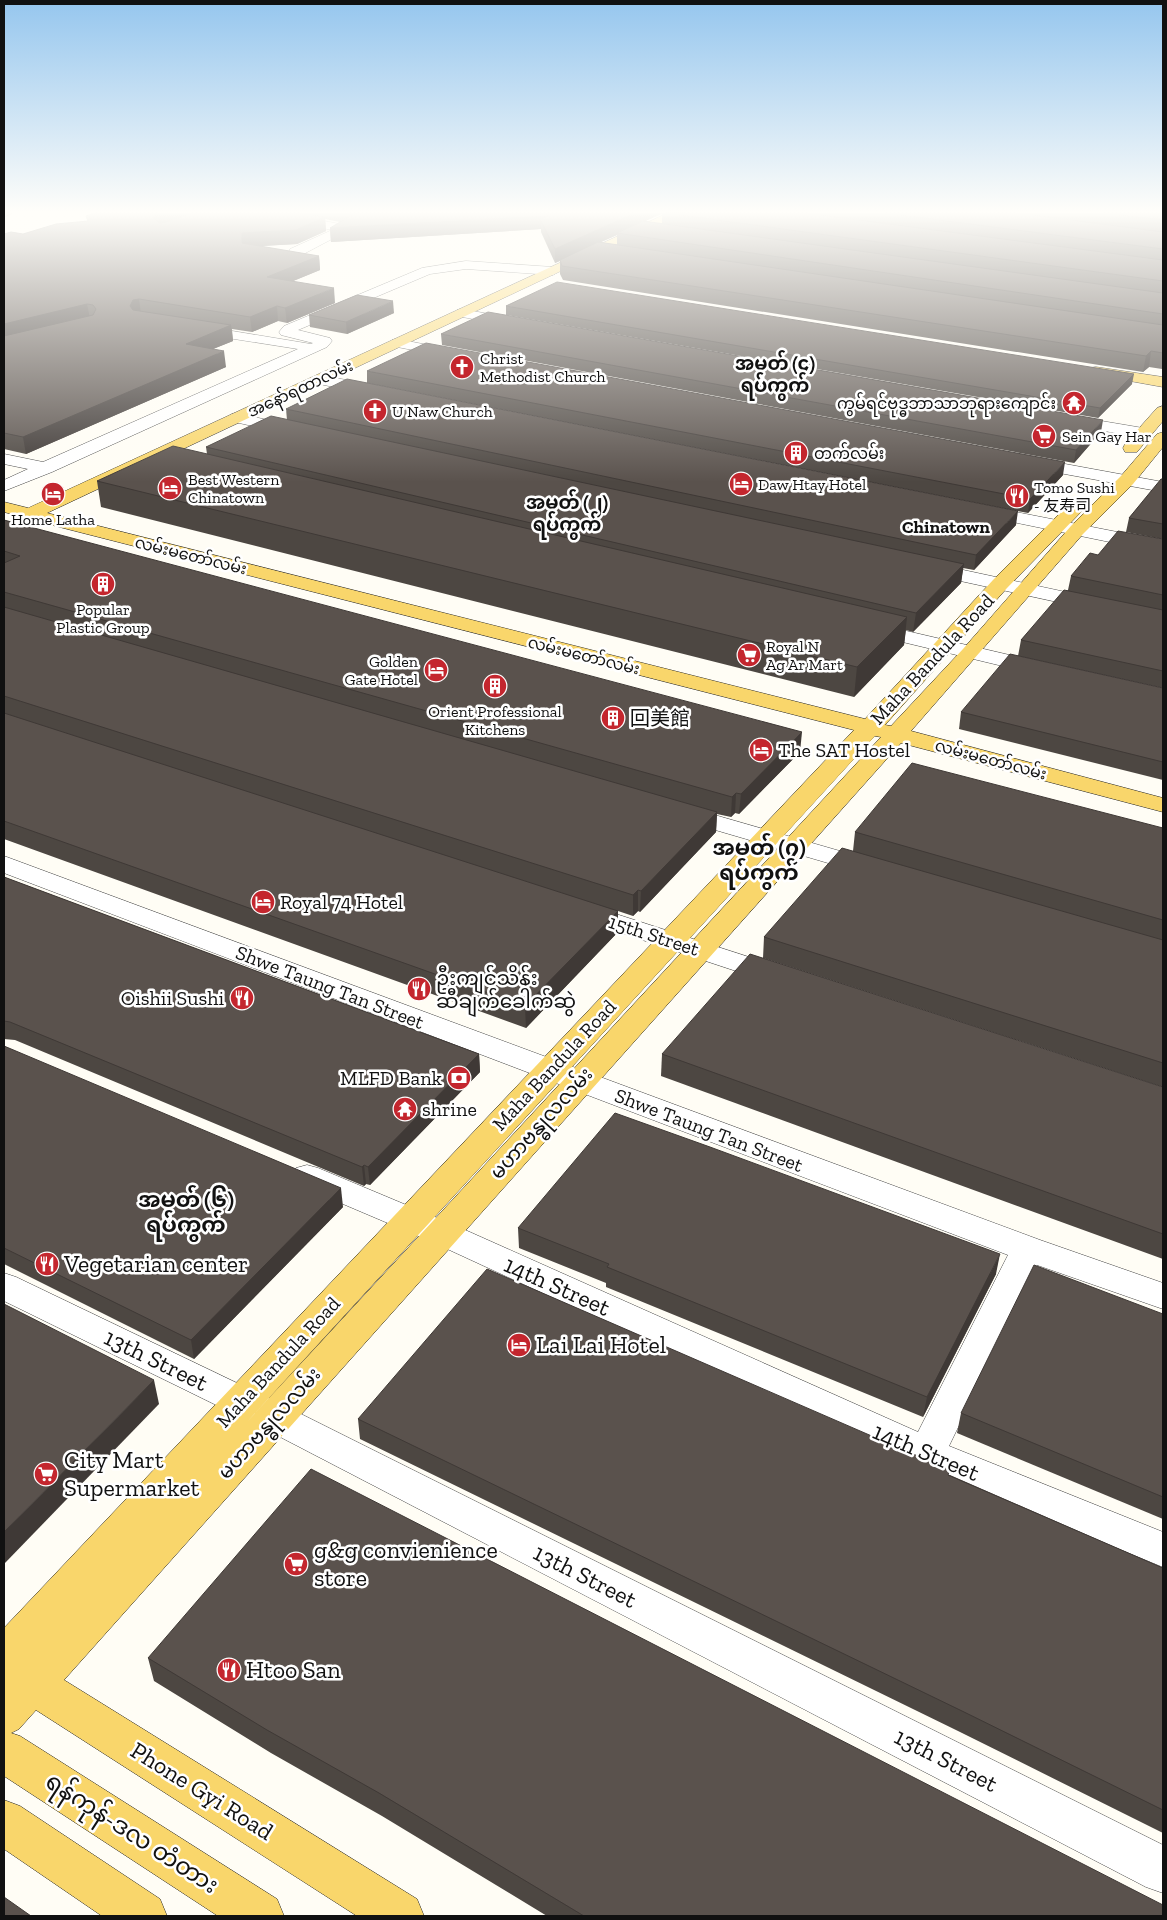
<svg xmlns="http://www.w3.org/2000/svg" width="1167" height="1920" font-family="'Zilla Slab','Noto Sans SC','Noto Sans Myanmar',serif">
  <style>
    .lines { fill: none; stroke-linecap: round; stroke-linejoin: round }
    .minor-casing { stroke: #444; stroke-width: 1 }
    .major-casing { stroke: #222; stroke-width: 1 }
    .minor { fill: #fff; fill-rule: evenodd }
    .major { fill: #f9d66b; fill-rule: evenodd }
    .wall { fill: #4d4742; fill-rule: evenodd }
    .shaded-wall { fill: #3f3936 }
    .building { fill: #5a524d; stroke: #3f3936 }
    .labels { text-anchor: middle; stroke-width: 5; stroke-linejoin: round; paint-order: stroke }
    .far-poi-label { font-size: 16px; fill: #111; stroke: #fff; text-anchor: start }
    .far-street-label { font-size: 16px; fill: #111; stroke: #fff }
    .far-neighbourhood-label { font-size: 18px; font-weight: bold; fill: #111; stroke: #fff }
    .far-quarter-label { font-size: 19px; font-weight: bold; fill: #111; stroke: #fff }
    .street-label { font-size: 20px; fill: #111; stroke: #fff }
    .poi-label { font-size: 20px; fill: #111; stroke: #fff; text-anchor: start }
    .quarter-label { font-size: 22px; font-weight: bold; fill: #111; stroke: #fff }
    .near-poi-label { font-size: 24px; fill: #111; stroke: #fff; text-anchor: start }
    .near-street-label { font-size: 24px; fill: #111; stroke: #fff }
  </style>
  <rect width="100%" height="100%" fill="#fffdf5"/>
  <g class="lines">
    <g class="minor-casing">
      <g id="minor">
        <polygon points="288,214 345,225 351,229 294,259 288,255 290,249 332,230 284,220 282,218"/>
        <polygon points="466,261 553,267 559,271 553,275 466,269 430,274 298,330 330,338 332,341 327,347 52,472 4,491 4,480 28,469 4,464 4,454 43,462 298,349 196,333 191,332 189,329 191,326 196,325 311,344 313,343 281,335 279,332 284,326 422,268"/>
        <polygon points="462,309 516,319 523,323 516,327 457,316 455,313 457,310"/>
        <polygon points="397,339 454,350 459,351 461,354 459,357 454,358 392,346 390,343 392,340"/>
        <polygon points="319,375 374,385 379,387 382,390 379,393 374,395 314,383 311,380 314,377"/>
        <polygon points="236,413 299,427 301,430 299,433 293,435 230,421 228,418 230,415"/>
        <polygon points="1066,415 1143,428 1149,430 1151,433 1149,436 1143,438 1060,423 1058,420 1060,417"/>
        <polygon points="1027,457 1163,482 1163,492 1021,466 1019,462 1021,458"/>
        <polygon points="980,505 1163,541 1163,553 974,514 971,510 974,506"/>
        <polygon points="926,562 1163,613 1163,625 919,572 916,568 919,564"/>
        <polygon points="868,622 1048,664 1051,669 1048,674 1040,675 861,632 858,628 861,624"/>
        <polygon points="680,805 878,862 882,867 878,872 869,875 671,817 668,812 671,807"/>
        <polygon points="4,856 1040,1240 1163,1283 1163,1309 1037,1265 949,1446 1163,1532 1163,1567 913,1464 430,1241 296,1184 291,1176 296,1168 307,1165 318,1168 454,1225 918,1432 1008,1255 4,873"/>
        <polygon points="582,903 786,969 790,975 786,981 776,983 766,981 573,917 569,911 573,905"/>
        <polygon points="4,1273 16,1277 287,1407 1163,1845 1163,1893 1146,1887 261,1427 4,1301"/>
      </g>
    </g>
    <g class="major-casing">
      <g id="major">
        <polygon points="4,213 12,213 4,217"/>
        <path d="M668 213H684L47 513 865 719 993 580 1069 504 1075 503 1081 504 1084 508 1081 512 1007 588 885 725 891 726 963 649 1071 526 1121 476 1157 434 1163 432V447L1133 484 1083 534 911 731 1163 798V812L901 743 64 1680 417 1899 424 1916H357L36 1710 19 1729 11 1733 20 1736 277 1899 284 1916H218L4 1776V1628L854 730 32 520 23 522 17 521 14 517 15 515 4 512V502L28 508ZM875 736 881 737 246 1423Z"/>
        <polygon points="1096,367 1163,377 1163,387 1091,374 1089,371 1091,368"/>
        <polygon points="1163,406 1163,421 1137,452 1125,452 1123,448 1125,444 1157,408"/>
        <polygon points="4,1800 20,1806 160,1899 167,1916 102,1916 4,1849"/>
      </g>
    </g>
    <use href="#minor" class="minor"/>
    <use href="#major" class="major"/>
  </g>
  <g class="wall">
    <path d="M94 213H1163V368L1162 369 1149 367 1143 372 563 280 560 274V261L555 263 541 232V229L331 242 330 228 340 222 325 219 326 231 297 244 259 246 319 256 320 270 293 281 335 303 287 323 278 321 252 332 232 329 233 341 213 349 226 367 26 454 4 449V234H23L87 221ZM662 214V224L645 221ZM617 235V245L600 242Z"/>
    <polygon points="506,306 1132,384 1098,418 506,315"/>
    <polygon points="394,313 347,334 310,327 309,315"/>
    <polygon points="441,334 1101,432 1074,463 442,345"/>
    <polygon points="367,371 1063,475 1028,513 367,383"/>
    <polygon points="286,409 1016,525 974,570 963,568 961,583 913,632 906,630 904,645 854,697 101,507 97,481 207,454 206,447 287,420"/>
    <polygon points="1163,478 1163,539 1126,532 1129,518"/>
    <polygon points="4,520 800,752 739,814 735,813 731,817 717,814 716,832 640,912 638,911 633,916 618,911 618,932 526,1028 4,839"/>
    <polygon points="1163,539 1163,688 1018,656 1021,640 1068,590 1071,576 1098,555"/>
    <polygon points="1163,688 1163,780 959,729 961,712"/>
    <polygon points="1163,828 1163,1087 763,958 764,937 853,851 855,832"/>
    <polygon points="4,877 479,1054 480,1072 370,1185 366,1184 364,1186 15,1040 4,1039"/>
    <polygon points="4,1046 343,1207 194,1359 4,1264"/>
    <polygon points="662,1054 1163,1087 1163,1259 661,1076"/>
    <polygon points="518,1228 996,1274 923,1417 606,1287 606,1283 519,1248"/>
    <polygon points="1163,1314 1163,1519 957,1433 961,1413"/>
    <polygon points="358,1419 950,1475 1163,1568 1163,1833 958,1731 360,1439"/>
    <polygon points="148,1658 1163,1916 547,1916 382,1816 271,1753 154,1681"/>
  </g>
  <g class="shaded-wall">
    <polygon points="157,213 199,213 158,226 153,218"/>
    <polygon points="635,213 662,213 619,234 617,233 617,235 555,263 555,249"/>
    <polygon points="548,216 540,219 541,229 331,242 330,228"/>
    <polygon points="325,217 326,231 297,244 244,247 242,243 242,233"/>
    <polygon points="319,256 320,270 269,291 267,277"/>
    <polygon points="334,288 335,303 287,323 285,308"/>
    <polygon points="139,299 141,314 136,315 130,306 133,300"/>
    <polygon points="393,301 394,313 347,334 346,322"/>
    <polygon points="87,304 90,319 4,340 4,324"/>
    <polygon points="277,306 278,321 252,332 250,317"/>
    <polygon points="231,325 233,341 188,359 186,344"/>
    <polygon points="224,351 226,367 26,454 23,437"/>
    <polygon points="1151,351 1149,367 1143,372 1146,356"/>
    <polygon points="1134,374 1132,384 1098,418 1100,408"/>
    <polygon points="1103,420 1101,432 1074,463 1076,450"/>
    <polygon points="1065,462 1063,475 1028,513 1030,499"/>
    <polygon points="1018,511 1016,525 974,570 976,555"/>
    <polygon points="964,564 961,583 913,632 916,613"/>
    <polygon points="907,617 904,645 854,697 857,667"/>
    <polygon points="802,732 800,752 739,814 741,794"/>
    <polygon points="736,793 735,813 731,817 732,797"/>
    <polygon points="717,812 716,832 640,912 641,891"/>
    <polygon points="638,890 638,911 633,916 633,895"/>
    <polygon points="618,911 618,932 526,1028 525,1006"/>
    <polygon points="479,1054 480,1072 370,1185 368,1167"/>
    <polygon points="364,1165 366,1184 364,1186 362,1167"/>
    <polygon points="341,1188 343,1207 194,1359 191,1340"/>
    <polygon points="1000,1254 996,1274 923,1417 927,1397"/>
    <polygon points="154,1380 159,1404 4,1564 4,1532"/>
  </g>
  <g class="building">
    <polygon points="94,213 157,213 153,218 160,223 166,222 193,213 300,213 325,217 296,230 242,233 242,243 319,256 267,277 334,288 285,308 277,306 250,317 139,299 133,300 130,306 133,310 231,325 186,344 224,351 23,437 4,433 4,336 93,315 96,309 93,305 87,304 4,324 4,234 11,232 23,234 56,224 88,221 86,216"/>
    <polygon points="349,213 635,213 555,249 540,219 548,216 330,228 352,215"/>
    <polygon points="666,213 805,213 1163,260 1163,281"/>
    <polygon points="885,213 1017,213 1163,232 1163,249"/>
    <polygon points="1103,213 1163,213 1163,220"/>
    <polygon points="643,221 1163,293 1163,314 617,233"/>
    <polygon points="598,242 1163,325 1163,353 1151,351 1146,356 562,266 560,260"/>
    <polygon points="557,282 1134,374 1100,408 506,306"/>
    <polygon points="357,295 393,301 346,322 309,315"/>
    <polygon points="488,312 1103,420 1076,450 441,334"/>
    <polygon points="426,343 1065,462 1030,499 367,371"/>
    <polygon points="347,379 1018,511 976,555 286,409"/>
    <polygon points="271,416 964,564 916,613 206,447"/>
    <polygon points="173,446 907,617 857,667 97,481"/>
    <polygon points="1161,479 1163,479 1163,524 1129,518"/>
    <polygon points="4,520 802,732 741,794 736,793 732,797 4,592 4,563 20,556 4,551"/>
    <polygon points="1118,531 1163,539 1163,595 1071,576 1090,553 1098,555"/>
    <polygon points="1064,590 1163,610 1163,671 1021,640"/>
    <polygon points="4,607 717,812 641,891 638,890 633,895 4,696"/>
    <polygon points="1010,654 1163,688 1163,762 961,712"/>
    <polygon points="4,713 618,911 525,1006 4,821"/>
    <polygon points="912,763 1163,828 1163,920 855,832"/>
    <polygon points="842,848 1163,940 1163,1063 764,937"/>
    <polygon points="4,877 479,1054 368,1167 364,1165 362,1167 10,1022 4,1021"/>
    <polygon points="750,954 1163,1087 1163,1234 662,1054"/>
    <polygon points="4,1046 341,1188 191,1340 4,1248"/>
    <polygon points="615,1113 710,1147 1000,1254 927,1397 607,1267 609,1264 518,1228"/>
    <polygon points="1034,1265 1163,1314 1163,1497 961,1413"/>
    <polygon points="487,1269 950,1470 948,1475 1163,1568 1163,1810 962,1711 358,1419"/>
    <polygon points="4,1304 154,1380 4,1532"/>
    <polygon points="311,1469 1163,1905 1163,1916 584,1916 379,1793 267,1730 148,1658"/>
    <polygon points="4,1897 31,1916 4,1916"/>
  </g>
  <linearGradient id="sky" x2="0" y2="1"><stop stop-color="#95c6ee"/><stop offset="0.44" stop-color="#fffefa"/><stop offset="1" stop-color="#fffefa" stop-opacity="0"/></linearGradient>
  <rect width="1167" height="482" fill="url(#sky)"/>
  <defs>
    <g id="church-disc" transform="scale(1.25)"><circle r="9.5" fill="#c4262e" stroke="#fff"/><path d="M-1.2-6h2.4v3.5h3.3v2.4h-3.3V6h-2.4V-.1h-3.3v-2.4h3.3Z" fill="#fff"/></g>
    <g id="temple-disc" transform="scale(1.25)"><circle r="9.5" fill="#c4262e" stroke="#fff"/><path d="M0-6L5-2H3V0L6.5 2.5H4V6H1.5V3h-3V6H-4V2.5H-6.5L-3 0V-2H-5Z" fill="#fff"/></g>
    <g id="supermarket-disc" transform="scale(1.25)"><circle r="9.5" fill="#c4262e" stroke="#fff"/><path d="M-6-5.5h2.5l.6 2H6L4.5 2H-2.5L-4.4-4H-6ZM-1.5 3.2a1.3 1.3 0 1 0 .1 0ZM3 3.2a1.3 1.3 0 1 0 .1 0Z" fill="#fff"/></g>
    <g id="building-disc" transform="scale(1.25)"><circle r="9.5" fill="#c4262e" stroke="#fff"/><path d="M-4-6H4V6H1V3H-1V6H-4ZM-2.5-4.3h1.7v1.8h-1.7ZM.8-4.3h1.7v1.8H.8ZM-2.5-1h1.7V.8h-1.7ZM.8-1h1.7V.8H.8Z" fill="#fff"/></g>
    <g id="hotel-disc" transform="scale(1.25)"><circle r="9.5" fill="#c4262e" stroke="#fff"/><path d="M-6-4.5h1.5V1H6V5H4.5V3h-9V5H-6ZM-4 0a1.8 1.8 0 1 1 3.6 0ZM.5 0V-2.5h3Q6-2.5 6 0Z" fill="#fff"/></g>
    <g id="restaurant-disc" transform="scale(1.25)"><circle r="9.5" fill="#c4262e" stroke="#fff"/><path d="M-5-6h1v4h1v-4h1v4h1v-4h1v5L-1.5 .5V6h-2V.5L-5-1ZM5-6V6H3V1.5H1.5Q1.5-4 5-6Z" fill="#fff"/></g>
    <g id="bank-disc" transform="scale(1.25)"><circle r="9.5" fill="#c4262e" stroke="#fff"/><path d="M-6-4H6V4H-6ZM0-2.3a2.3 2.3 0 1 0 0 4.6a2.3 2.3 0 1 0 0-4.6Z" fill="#fff"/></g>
  </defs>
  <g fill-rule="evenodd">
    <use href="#church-disc" x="462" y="367"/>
    <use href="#temple-disc" x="1074" y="403"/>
    <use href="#church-disc" x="375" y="411"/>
    <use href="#supermarket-disc" x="1044" y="436"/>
    <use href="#building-disc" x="796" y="453"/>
    <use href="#hotel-disc" x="741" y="484"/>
    <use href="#hotel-disc" x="170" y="488"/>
    <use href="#hotel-disc" x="53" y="494"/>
    <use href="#restaurant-disc" x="1017" y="496"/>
    <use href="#building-disc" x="103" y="584"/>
    <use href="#supermarket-disc" x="749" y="655"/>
    <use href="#hotel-disc" x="436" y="670"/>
    <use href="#building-disc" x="495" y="686"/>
    <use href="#building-disc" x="613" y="718"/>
    <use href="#hotel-disc" x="761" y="750"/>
    <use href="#hotel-disc" x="263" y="902"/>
    <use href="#restaurant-disc" x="419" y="989"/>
    <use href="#restaurant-disc" x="242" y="998"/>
    <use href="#bank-disc" x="459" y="1078"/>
    <use href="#temple-disc" x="405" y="1109"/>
    <use href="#restaurant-disc" x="47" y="1264"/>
    <use href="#hotel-disc" x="519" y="1345"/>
    <use href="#supermarket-disc" x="46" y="1474"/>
    <use href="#supermarket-disc" x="296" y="1564"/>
    <use href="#restaurant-disc" x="229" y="1670"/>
  </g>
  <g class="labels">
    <g class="far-poi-label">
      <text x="480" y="364">Christ<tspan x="480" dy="18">Methodist Church</tspan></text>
      <text x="1056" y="409" text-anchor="end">ကွမ်ရင်ဗုဒ္ဓဘာသာဘုရားကျောင်း</text>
      <text x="392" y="417">U Naw Church</text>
      <text x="1062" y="442">Sein Gay Har</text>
      <text x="814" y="459">တက်လမ်း</text>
      <text x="188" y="485">Best Western<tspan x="188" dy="18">Chinatown</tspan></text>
      <text x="758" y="490">Daw Htay Hotel</text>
      <text x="1034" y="493">Tomo Sushi<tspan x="1034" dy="18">- 友寿司</tspan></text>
      <text x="53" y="525" text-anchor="middle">Home Latha</text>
      <text x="103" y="615" text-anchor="middle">Popular<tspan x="103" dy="18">Plastic Group</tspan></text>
      <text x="766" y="652">Royal N<tspan x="766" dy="18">Ag Ar Mart</tspan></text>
      <text x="418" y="667" text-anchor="end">Golden<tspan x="418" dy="18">Gate Hotel</tspan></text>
      <text x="495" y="717" text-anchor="middle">Orient Professional<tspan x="495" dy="18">Kitchens</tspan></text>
    </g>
    <g class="far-street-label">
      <text transform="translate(300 388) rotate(-25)" y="6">အနော်ရထာလမ်း</text>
      <text transform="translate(191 555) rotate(14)" y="6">လမ်းမတော်လမ်း</text>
      <text transform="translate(584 655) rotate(14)" y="6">လမ်းမတော်လမ်း</text>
      <text transform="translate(991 759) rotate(15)" y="6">လမ်းမတော်လမ်း</text>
    </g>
    <g class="far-neighbourhood-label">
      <text x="946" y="533">Chinatown</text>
    </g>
    <g class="far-quarter-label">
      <text x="775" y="370">အမှတ် (၄)<tspan x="775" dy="22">ရပ်ကွက်</tspan></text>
      <text x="567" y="509">အမှတ် (၂)<tspan x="567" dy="22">ရပ်ကွက်</tspan></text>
    </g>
    <g class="street-label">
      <text transform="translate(932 659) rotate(-47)" y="7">Maha Bandula Road</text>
      <text transform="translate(654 935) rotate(18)" y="7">15th Street</text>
      <text transform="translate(330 987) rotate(21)" y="7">Shwe Taung Tan Street</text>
      <text transform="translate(554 1065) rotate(-47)" y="7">Maha Bandula Road</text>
      <text transform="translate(541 1123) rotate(-48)" y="7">မဟာဗန္ဓုလလမ်း</text>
      <text transform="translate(709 1130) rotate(21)" y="7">Shwe Taung Tan Street</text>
      <text transform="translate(278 1362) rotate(-47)" y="7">Maha Bandula Road</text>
      <text transform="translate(269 1423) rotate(-48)" y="7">မဟာဗန္ဓုလလမ်း</text>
    </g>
    <g class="poi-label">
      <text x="630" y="725">回美館</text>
      <text x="778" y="757">The SAT Hostel</text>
      <text x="280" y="909">Royal 74 Hotel</text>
      <text x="436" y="985">ဦးကျင်သိန်း<tspan x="436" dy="23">ဆီချက်ခေါက်ဆွဲ</tspan></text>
      <text x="224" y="1005" text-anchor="end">Oishii Sushi</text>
      <text x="442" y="1085" text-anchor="end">MLFD Bank</text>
      <text x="422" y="1116">shrine</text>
    </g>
    <g class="quarter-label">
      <text x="759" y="855">အမှတ် (၇)<tspan x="759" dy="25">ရပ်ကွက်</tspan></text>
      <text x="186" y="1207">အမှတ် (၆)<tspan x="186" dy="25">ရပ်ကွက်</tspan></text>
    </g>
    <g class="near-poi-label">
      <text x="64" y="1272">Vegetarian center</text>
      <text x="536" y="1353">Lai Lai Hotel</text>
      <text x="64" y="1468">City Mart<tspan x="64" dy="28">Supermarket</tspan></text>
      <text x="314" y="1558">g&amp;g convienience<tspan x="314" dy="28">store</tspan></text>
      <text x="246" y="1678">Htoo San</text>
    </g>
    <g class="near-street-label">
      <text transform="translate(557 1286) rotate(24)" y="8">14th Street</text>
      <text transform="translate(156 1360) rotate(26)" y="8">13th Street</text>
      <text transform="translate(926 1452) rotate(23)" y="8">14th Street</text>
      <text transform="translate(585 1576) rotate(27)" y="8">13th Street</text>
      <text transform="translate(946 1760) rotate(27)" y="8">13th Street</text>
      <text transform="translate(202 1791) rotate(32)" y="8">Phone Gyi Road</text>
      <text transform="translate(132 1833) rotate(33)" y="8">ရန်ကုန်-ဒလ တံတား</text>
    </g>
  </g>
  <rect width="1167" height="1920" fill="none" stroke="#111111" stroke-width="10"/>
</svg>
